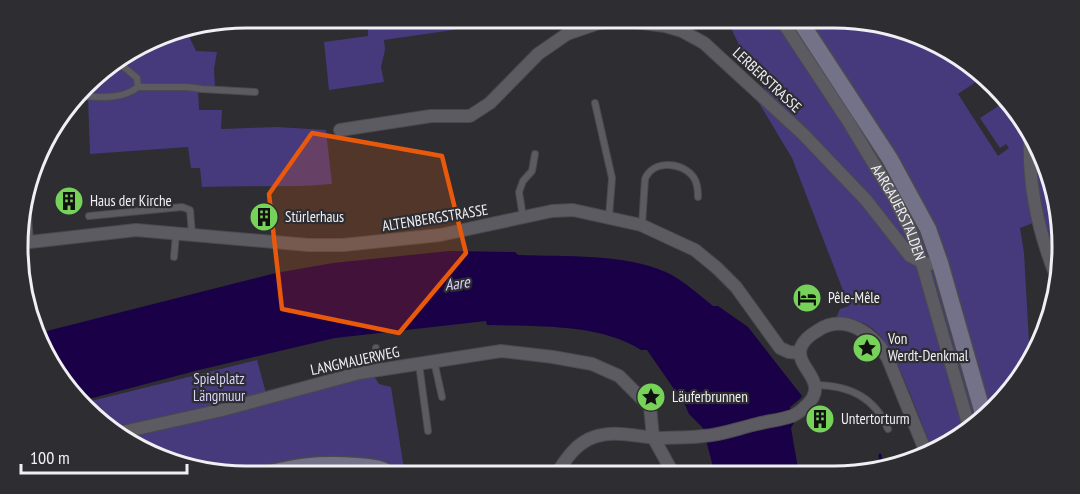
<svg xmlns="http://www.w3.org/2000/svg" width="1080" height="494" font-family="'PT Sans Narrow',sans-serif">
  <style>
    .green { fill: #463a7c }
    .water { fill: #1a0046 }
    .lines { fill: none; stroke-linecap: round; stroke-linejoin: round }
    .stream { stroke: #1a0046; stroke-width: 3 }
    .lane-casing { stroke: #4a4a4e; stroke-width: 8 }
    .street-casing { stroke: #4a4a4e; stroke-width: 14 }
    .secondary-casing { stroke: #4a4a4e; stroke-width: 19 }
    .lane { stroke: #5b5b61; stroke-width: 6 }
    .street { stroke: #5b5b61; stroke-width: 12 }
    .secondary { stroke: #737289; stroke-width: 16 }
    .marked { fill: #e8590c; fill-opacity: 0.2; stroke: #e8590c; stroke-width: 4.5; stroke-linejoin: round }
    .labels { text-anchor: middle; stroke-width: 4.5; stroke-linejoin: round; paint-order: stroke }
    .street-label { font-size: 15px; fill: #f0f0f4; stroke: #2d2d32 }
    .poi-label { font-size: 15px; fill: #f0f0f4; stroke: #2d2d32; text-anchor: start }
    .park-label { font-size: 15px; fill: #d7d3fe; stroke: #2d2d32 }
    .water-label { font-size: 16px; font-style: italic; fill: #d6d2fd; stroke: #2d2d32 }
    .rim { fill: none; stroke: #f0f0f4; stroke-width: 3 }
  </style>
  <rect width="100%" height="100%" fill="#2d2d32"/>
  <g class="green">
    <polygon points="368,18 459,18 460,29 384,40 385,50 381,67 384,82 329,90 324,42 368,36"/>
    <path d="M726 18H833L920 35 983 77 958 94 998 156 1009 148 1006 144 1000 148 980 118 1003 103 988 81 995 85 1026 132 1028 190 1033 223 1020 228 1024 253 1030 360 1015 386 973 428 933 452C925 431 917 411 909 391 895 357 882 316 836 318L840 309 849 306 792 158 759 103 767 93 766 90 744 55Z"/>
    <path d="M185 28 196 51 217 52 214 69 215 88H198L199 110H222L221 129 277 127 326 130 332 184C289 188 246 185 202 187L200 168H191L188 147 90 154 88 96 79 95 96 75 173 30Z"/>
    <polygon points="1033,143 1044,159 1062,247 1058,268 1039,210"/>
    <polygon points="257,360 266,393 114,430 96,419 83,403"/>
    <polygon points="374,376 379,384 391,387 405,475 270,467 240,475 160,459 123,436 360,377"/>
  </g>
  <path class="water" d="M449 251 515 252 518 255C565 257 624 253 668 273 684 281 699 295 713 306H718L748 327 802 396 800 399 790 407 794 423 791 428 799 474H713L712 463 703 428 689 414 680 393 674 389 647 350H641C598 323 537 327 487 325L486 321 335 338 199 370 81 401 49 361 39 333 276 273 333 263Z"/>
  <g class="lines">
    <polyline class="stream" points="880,455 881,469"/>
    <g class="lane-casing">
      <g id="lane">
        <polyline points="118,62 137,78 138,87"/>
        <path d="M78 96C98 97 122 100 138 87H186L202 89 255 92"/>
        <polyline points="595,103 612,178 609,217"/>
        <polyline points="22,216 28,216 30,242"/>
        <polyline points="89,216 182,207 190,210 192,234"/>
        <polyline points="523,217 519,192 523,181 532,171 535,154"/>
        <path d="M642 225 645 179C653 159 684 162 694 178 698 184 698 191 698 197"/>
        <polyline points="174,257 176,234"/>
        <polyline points="376,348 380,369"/>
        <polyline points="434,361 442,397"/>
        <polyline points="419,364 428,431"/>
        <path d="M815 385C848 385 875 397 888 429"/>
      </g>
    </g>
    <g class="street-casing">
      <g id="street">
        <path id="s1" d="M780 18 848 121 895 199 911 232 924 270 970 430"/>
        <polyline points="340,130 431,116 470,116 490,103 538,54 567,34 599,23 619,20 665,26 682,31 704,43 803,134 866,200 910,256 926,264 940,263"/>
        <path d="M1030 137C1028 186 1038 231 1056 276"/>
        <polyline points="21,243 136,230 308,245 343,245 440,235 552,211 573,210 641,225 695,250 717,268 736,287 780,348 789,352 800,353"/>
        <polyline points="118,433 222,410 359,373 501,351 553,357 592,364 619,376 650,407 653,437 674,475"/>
        <path d="M556 475C565 460 576 443 594 437 616 429 640 438 662 438 676 437 690 438 703 436 721 435 739 428 757 424 768 421 781 420 792 416 798 414 803 409 807 405 831 381 794 368 801 347 804 340 810 335 817 331 844 312 875 334 888 359L927 455"/>
      </g>
    </g>
    <g class="secondary-casing">
      <g id="secondary">
        <polyline points="798,18 890,159 928,229 940,263 984,417"/>
        <path d="M257 476C296 467 316 463 356 466 369 467 381 467 392 476"/>
      </g>
    </g>
    <use href="#lane" class="lane"/>
    <use href="#street" class="street"/>
    <use href="#secondary" class="secondary"/>
  </g>
  <path class="marked" d="M312 133 442 156 466 253 399 333 282 309 269 194Z"/>
  <defs>
    <g id="building-disc" transform="scale(1.5)"><circle r="9.5" fill="#77d259" stroke="#2d2d32"/><path d="M-4-6H4V6H1V3H-1V6H-4ZM-2.5-4.3h1.7v1.8h-1.7ZM.8-4.3h1.7v1.8H.8ZM-2.5-1h1.7V.8h-1.7ZM.8-1h1.7V.8H.8Z" fill="#111"/></g>
    <g id="hotel-disc" transform="scale(1.5)"><circle r="9.5" fill="#77d259" stroke="#2d2d32"/><path d="M-6-4.5h1.5V1H6V5H4.5V3h-9V5H-6ZM-4 0a1.8 1.8 0 1 1 3.6 0ZM.5 0V-2.5h3Q6-2.5 6 0Z" fill="#111"/></g>
    <g id="sight-disc" transform="scale(1.5)"><circle r="9.5" fill="#77d259" stroke="#2d2d32"/><path d="M0-6L1.8-2.2L6-1.7L2.9 1.2L3.7 5.4L0 3.3L-3.7 5.4L-2.9 1.2L-6-1.7L-1.8-2.2Z" fill="#111"/></g>
  </defs>
  <g fill-rule="evenodd">
    <use href="#building-disc" x="69" y="201"/>
    <use href="#building-disc" x="264" y="217"/>
    <use href="#hotel-disc" x="807" y="298"/>
    <use href="#sight-disc" x="867" y="348"/>
    <use href="#sight-disc" x="651" y="397"/>
    <use href="#building-disc" x="820" y="419"/>
  </g>
  <g class="labels">
    <g class="street-label">
      <text transform="translate(767 80) rotate(43)" y="5">LERBERSTRASSE</text>
      <text dy="5" stroke="none"><textPath href="#s1" startOffset="228">AARGAUERSTALDEN</textPath></text>
      <text transform="translate(435 218) rotate(-9)" y="5">ALTENBERGSTRASSE</text>
      <text transform="translate(355 361) rotate(-12)" y="5">LANGMAUERWEG</text>
    </g>
    <g class="poi-label">
      <text x="90" y="206">Haus der Kirche</text>
      <text x="285" y="222">Stürlerhaus</text>
      <text x="828" y="303">Pêle-Mêle</text>
      <text x="888" y="344">Von<tspan x="888" dy="17">Werdt-Denkmal</tspan></text>
      <text x="672" y="402">Läuferbrunnen</text>
      <text x="841" y="424">Untertorturm</text>
    </g>
    <g class="park-label">
      <text x="219" y="384">Spielplatz<tspan x="219" dy="17">Längmuur</tspan></text>
    </g>
    <g class="water-label">
      <text transform="translate(457 283) rotate(-8)" y="6">Aare</text>
    </g>
  </g>
  <path d="M0 0H1080V494H0ZM246 28H834A218 218 0 0 1 1052 246V248A218 218 0 0 1 834 466H246A218 218 0 0 1 28 248V246A218 218 0 0 1 246 28Z" fill="#2d2d32" fill-rule="evenodd"/>
  <path class="rim" d="M246 28H834A218 218 0 0 1 1052 246V248A218 218 0 0 1 834 466H246A218 218 0 0 1 28 248V246A218 218 0 0 1 246 28Z"/>
  <path d="M21 464v9h166v-9" fill="none" stroke="#f0f0f4" stroke-width="3"/>
  <text x="30" y="464" font-size="18" fill="#f0f0f4" stroke="#2d2d32" stroke-width="4.5" paint-order="stroke">100 m</text>
</svg>
